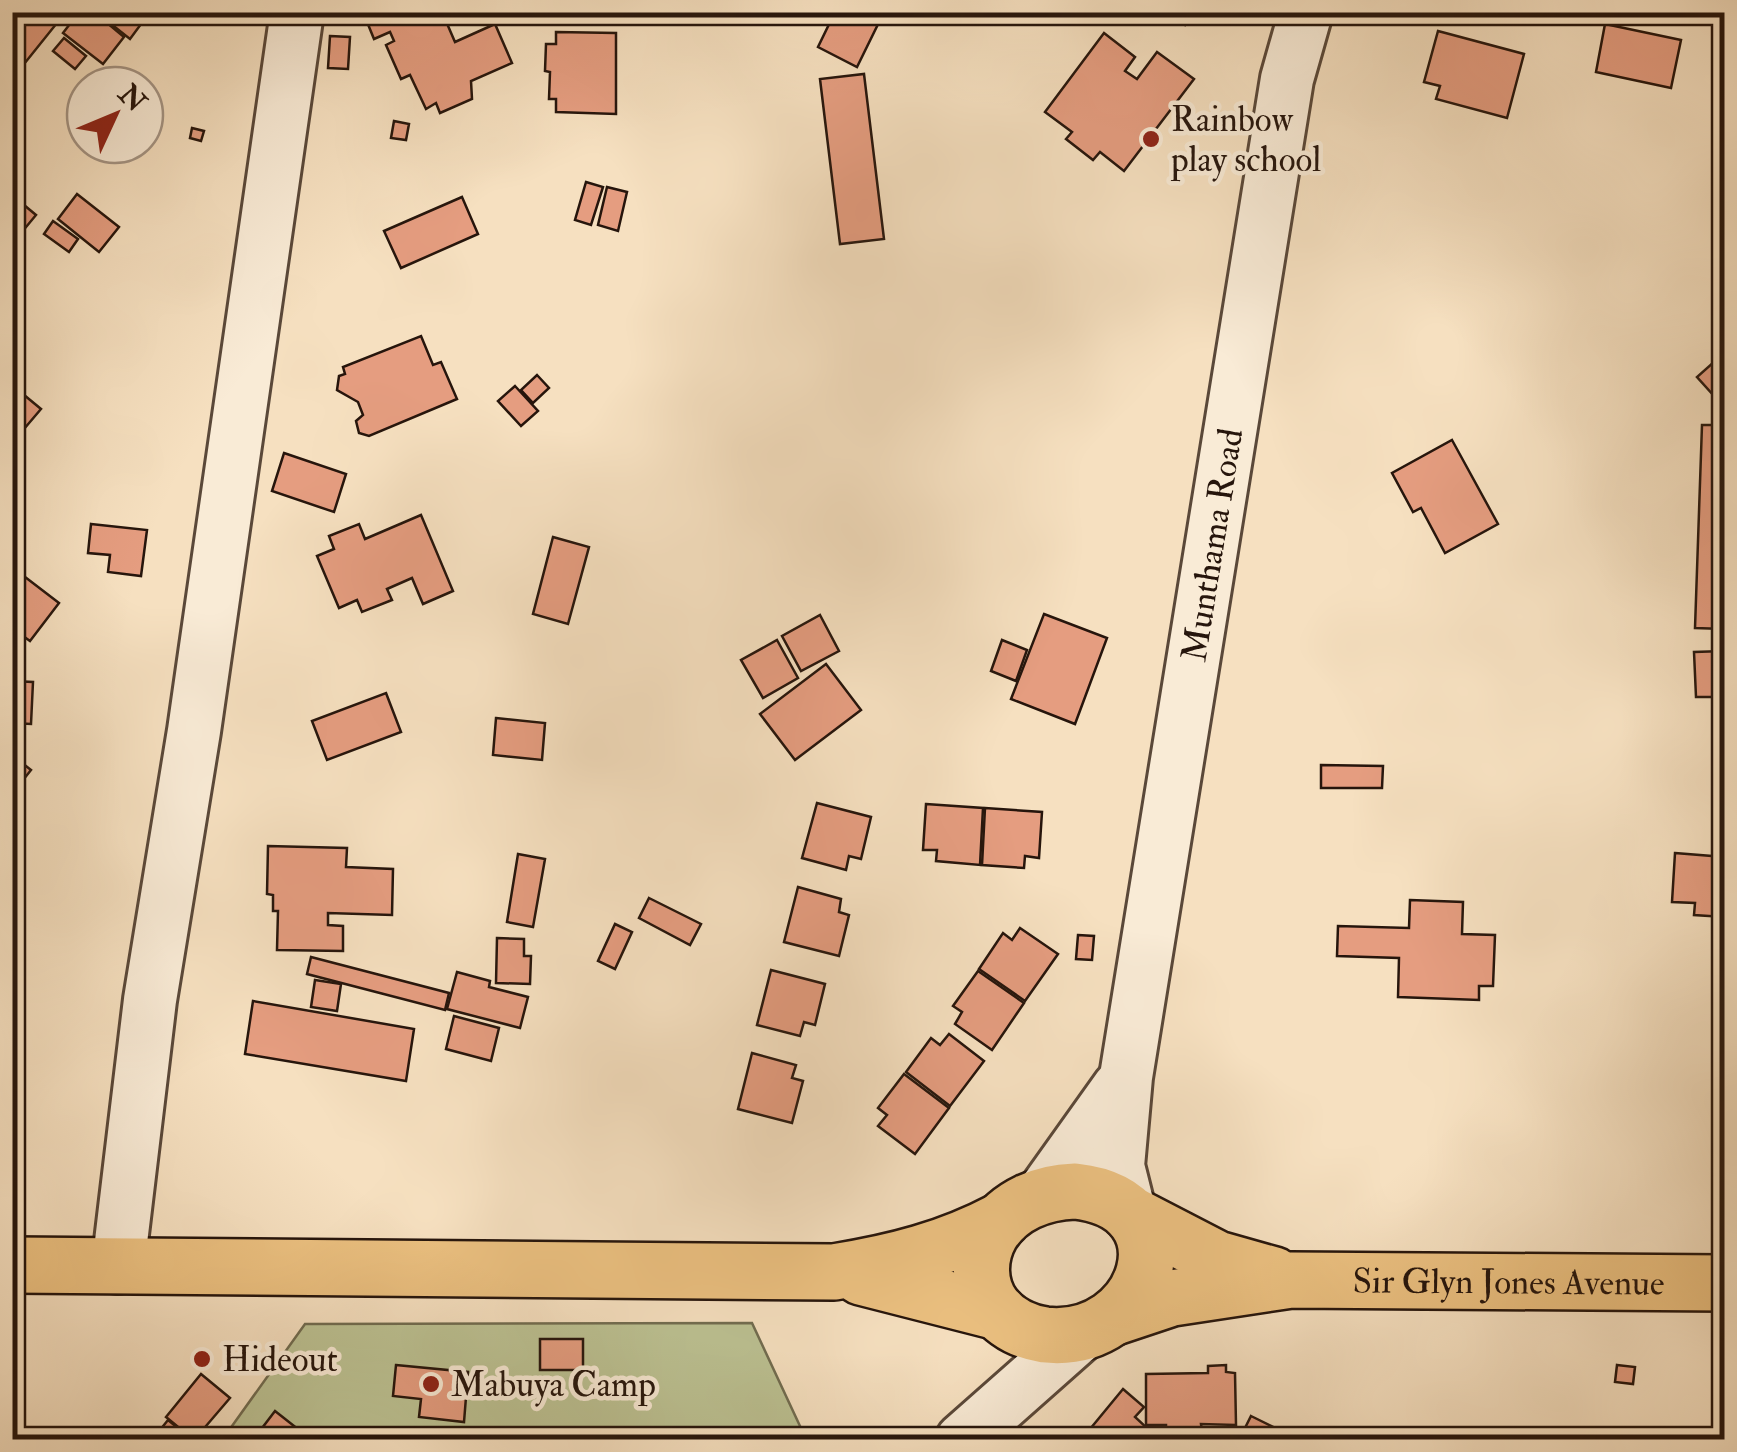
<svg xmlns="http://www.w3.org/2000/svg" width="1737" height="1452" font-family="'IM FELL Double Pica',serif">
  <style>
    .green { fill: #bcc293; stroke: #716c50; stroke-width: 2.5 }
    .building { fill: #e59d80; stroke: #26150c; stroke-width: 2.5 }
    .lines { fill: none; stroke-linecap: round; stroke-linejoin: round }
    .minor-casing { stroke: #5a4839; stroke-width: 58 }
    .major-casing { stroke: #26150c; stroke-width: 60 }
    .minor { stroke: #f9ebd6; stroke-width: 52 }
    .major { stroke: #ebc080; stroke-width: 55 }
    .poi-dot { fill: #8f2418; stroke: #f9ebd6; stroke-width: 4 }
    .labels { text-anchor: middle; stroke-width: 9; stroke-linejoin: round; paint-order: stroke }
    .poi-label { font-size: 35px; fill: #26150c; stroke: #f9ebd6; text-anchor: start }
    .street-label { font-size: 35px; fill: #26150c; stroke: #f9ebd6 }
  </style>
  <rect width="100%" height="100%" fill="#f6e0c0"/>
  <filter id="stains"><feTurbulence type="fractalNoise" baseFrequency=".002" numOctaves="4"/><feColorMatrix values="0 0 0 0 .2 0 0 0 0 .09 0 0 0 0 .02 0 0 0 .5 -.17"/></filter>
  <radialGradient id="worn" r=".72"><stop offset=".6" stop-color="#630" stop-opacity="0"/><stop offset="1" stop-color="#630" stop-opacity=".3"/></radialGradient>
  <polygon class="green" points="752,1323 806,1439 222,1440 305,1324"/>
  <g class="building">
    <polygon points="12,12 54,12 61,18 12,79"/>
    <polygon points="79,12 94,12 124,37 103,64 63,33"/>
    <polygon points="96,12 134,12 144,20 130,39"/>
    <polygon points="363,12 442,12 455,42 495,24 512,63 471,81 472,99 440,113 436,103 426,109 410,75 401,79 386,45 394,41 390,32 374,39"/>
    <polygon points="835,12 884,12 857,67 818,47"/>
    <polygon points="1168,12 1194,12 1185,25"/>
    <polygon points="1605,24 1681,40 1671,88 1596,72"/>
    <polygon points="1438,31 1524,54 1507,118 1436,99 1440,86 1424,82"/>
    <polygon points="556,32 616,33 616,114 556,112 556,99 549,99 550,72 545,71 546,44 556,44"/>
    <polygon points="1104,33 1135,57 1125,71 1137,79 1157,52 1194,79 1124,171 1100,152 1093,160 1066,139 1072,132 1045,112"/>
    <polygon points="330,36 350,37 348,69 328,68"/>
    <polygon points="64,38 86,56 75,69 53,51"/>
    <polygon points="864,74 884,239 840,244 820,79"/>
    <polygon points="394,121 409,124 406,140 391,138"/>
    <polygon points="192,128 204,131 201,141 190,138"/>
    <polygon points="586,182 603,187 591,225 575,220"/>
    <polygon points="607,187 627,192 618,231 598,225"/>
    <polygon points="77,194 119,227 99,252 58,219"/>
    <polygon points="12,195 36,215 12,244"/>
    <polygon points="462,197 478,234 401,268 384,231"/>
    <polygon points="53,221 78,239 69,252 44,234"/>
    <polygon points="421,336 433,365 441,362 457,399 369,436 359,433 356,421 363,415 358,402 337,390 339,376 345,374 343,367"/>
    <polygon points="1724,353 1724,407 1697,377"/>
    <polygon points="537,375 549,388 533,403 521,390"/>
    <polygon points="12,385 41,409 12,443"/>
    <polygon points="515,386 538,411 521,426 498,401"/>
    <polygon points="1702,425 1724,425 1724,629 1695,628"/>
    <polygon points="1452,440 1498,524 1445,553 1421,508 1413,512 1392,473"/>
    <polygon points="284,453 346,474 334,512 272,491"/>
    <polygon points="421,515 453,591 423,604 412,578 387,589 392,600 362,612 357,600 339,608 317,556 334,549 329,536 359,524 365,539"/>
    <polygon points="91,524 147,530 141,576 108,572 110,555 88,553"/>
    <polygon points="553,537 589,547 568,624 533,614"/>
    <polygon points="12,567 59,603 30,641 12,628"/>
    <polygon points="1044,614 1107,638 1075,724 1011,699"/>
    <polygon points="820,615 839,651 801,671 782,636"/>
    <polygon points="777,640 798,678 763,698 741,660"/>
    <polygon points="1002,640 1027,650 1016,681 991,671"/>
    <polygon points="1724,651 1724,697 1696,697 1694,652"/>
    <polygon points="826,664 861,710 795,760 760,714"/>
    <polygon points="12,681 33,682 31,724 12,723"/>
    <polygon points="386,693 401,732 327,760 312,721"/>
    <polygon points="496,718 545,723 542,760 493,755"/>
    <polygon points="12,755 31,770 12,794"/>
    <polygon points="1321,765 1383,766 1382,788 1321,788"/>
    <polygon points="817,803 871,817 861,859 849,856 846,870 802,858"/>
    <polygon points="926,804 983,808 980,865 936,861 937,850 923,850"/>
    <polygon points="985,808 1042,812 1039,858 1025,856 1024,868 982,865"/>
    <polygon points="268,846 347,848 346,867 393,869 392,915 328,913 328,925 343,926 343,951 277,950 278,911 273,911 273,895 267,894"/>
    <polygon points="1675,853 1724,857 1724,917 1694,915 1695,903 1672,902"/>
    <polygon points="518,854 545,859 533,927 507,922"/>
    <polygon points="798,887 841,899 839,912 849,915 839,956 784,942"/>
    <polygon points="649,898 701,924 690,945 639,918"/>
    <polygon points="1410,900 1463,902 1462,934 1495,935 1493,986 1479,986 1479,1000 1398,997 1399,958 1337,956 1338,926 1409,928"/>
    <polygon points="615,924 632,932 615,969 598,961"/>
    <polygon points="1020,928 1058,954 1025,1001 979,969 1003,933 1012,940"/>
    <polygon points="1078,935 1094,936 1092,960 1076,959"/>
    <polygon points="497,938 524,939 524,956 531,956 530,984 496,983"/>
    <polygon points="311,957 449,993 445,1010 307,974"/>
    <polygon points="771,970 825,984 815,1025 804,1022 800,1036 757,1025"/>
    <polygon points="978,971 1024,1003 992,1050 955,1024 962,1012 953,1006"/>
    <polygon points="457,972 490,981 489,987 528,997 520,1028 447,1009"/>
    <polygon points="315,980 341,984 337,1011 311,1007"/>
    <polygon points="253,1001 414,1029 406,1081 245,1054"/>
    <polygon points="454,1016 499,1028 491,1061 446,1049"/>
    <polygon points="949,1034 984,1061 950,1106 906,1072 931,1038 940,1045"/>
    <polygon points="752,1053 796,1065 792,1078 803,1081 792,1123 738,1109"/>
    <polygon points="904,1074 949,1108 915,1154 878,1126 887,1115 878,1108"/>
    <rect x="540" y="1339" width="43" height="31"/>
    <polygon points="396,1365 468,1372 464,1422 419,1417 421,1399 393,1396"/>
    <polygon points="1226,1365 1226,1372 1235,1373 1236,1425 1201,1424 1202,1432 1166,1433 1166,1425 1146,1425 1146,1374 1208,1373 1208,1366"/>
    <polygon points="1617,1365 1635,1367 1633,1384 1615,1382"/>
    <polygon points="201,1374 230,1398 194,1440 166,1417"/>
    <polygon points="1123,1389 1144,1407 1135,1417 1147,1428 1137,1440 1081,1440"/>
    <polygon points="275,1411 308,1437 306,1440 253,1440"/>
    <polygon points="1251,1416 1300,1440 1239,1440"/>
    <polygon points="168,1420 190,1438 189,1440 152,1440"/>
  </g>
  <g class="lines">
    <g class="minor-casing">
      <g id="minor">
        <polyline points="1042,1195 1119,1087"/>
        <path id="s1" d="M1130 1214 1118 1166 1126 1077 1287 79 1306 12"/>
        <polyline points="118,1267 150,1000 194,731 297,12"/>
        <polyline points="962,1440 1085,1331"/>
      </g>
    </g>
    <g class="major-casing">
      <g id="major">
        <path d="M1075 1191C1195 1204 1149 1346 1045 1335 1025 1332 1006 1323 993 1306 978 1285 978 1257 991 1234 1009 1205 1042 1192 1075 1191Z"/>
        <polyline points="1130,1214 1217,1259 1274,1275"/>
        <path d="M12 1265 834 1272C895 1262 947 1249 1002 1220"/>
        <polyline points="861,1277 998,1312"/>
        <path id="s2" d="M1115 1317 1172 1298 1291 1280 1724 1283"/>
      </g>
    </g>
    <use href="#minor" class="minor"/>
    <use href="#major" class="major"/>
  </g>
  <g class="poi-dot">
    <circle cx="1151" cy="139" r="10"/>
    <circle cx="202" cy="1359" r="10"/>
    <circle cx="431" cy="1384" r="10"/>
  </g>
  <g class="labels">
    <g class="poi-label">
      <text x="1171" y="131">Rainbow<tspan x="1171" dy="40">play school</tspan></text>
      <text x="222" y="1371">Hideout</text>
      <text x="451" y="1396">Mabuya Camp</text>
    </g>
    <g class="street-label">
      <text dy="12" stroke="none"><textPath href="#s1" startOffset="678">Munthama Road</textPath></text>
      <text dy="12" stroke="none"><textPath href="#s2" startOffset="398">Sir Glyn Jones Avenue</textPath></text>
    </g>
  </g>
  <rect width="1737" height="1452" fill="none" stroke="#f6e0c0" stroke-width="50"/>
  <rect x="15" y="15" width="1707" height="1422" fill="none" stroke="#26150c" stroke-width="5"/>
  <rect x="25" y="25" width="1687" height="1402" fill="none" stroke="#26150c" stroke-width="2.5"/>
  <g transform="translate(115 115) rotate(46)"><circle r="48" fill="#f9ebd6" stroke="#a59585" stroke-width="2.5"/>
  <path d="M0-8L18 38L0 25L-18 38Z" fill="#8f2418"/>
  <text y="-15" font-size="28" font-weight="bold" text-anchor="middle" fill="#26150c">N</text>
  </g>
  <rect width="100%" height="100%" filter="url(#stains)"/>
  <rect width="100%" height="100%" fill="url(#worn)"/>
</svg>
